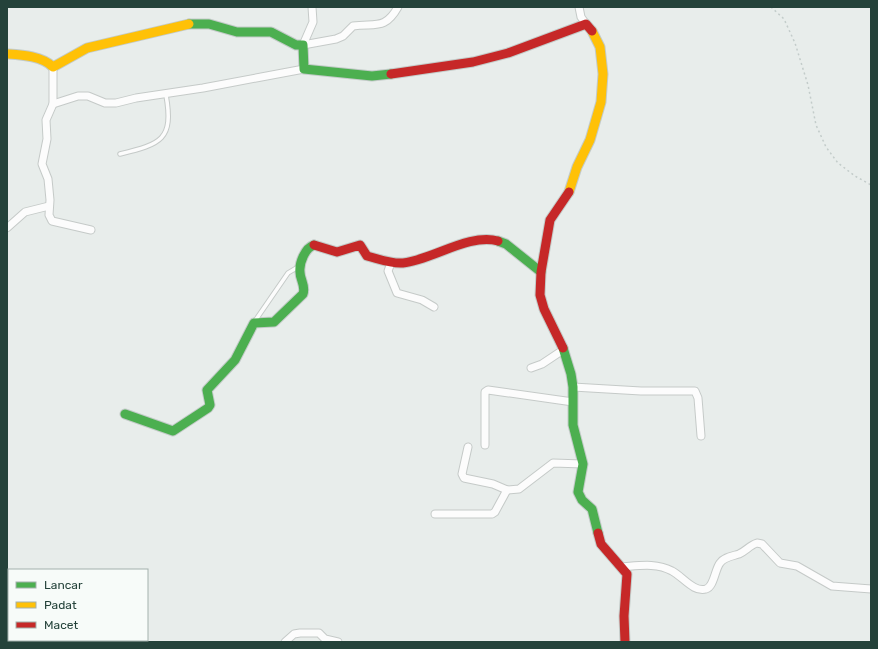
<svg xmlns="http://www.w3.org/2000/svg" width="878" height="649" font-family="Rubik,sans-serif">
  <style>
    .lines { fill: none; stroke-linecap: round; stroke-linejoin: round }
    .lane-casing { stroke: #c5cac8; stroke-width: 5.5 }
    .street-casing { stroke: #c5cac8; stroke-width: 9 }
    .fast-casing { stroke: #c3cbc8; stroke-width: 11 }
    .slow-casing { stroke: #c3cbc8; stroke-width: 11 }
    .jam-casing { stroke: #c3cbc8; stroke-width: 11 }
    .path { stroke: #c3ccca; stroke-width: 1.5; stroke-dasharray: 2 3; stroke-linecap: butt }
    .lane { stroke: #fcfcfc; stroke-width: 3.5 }
    .street { stroke: #fcfcfc; stroke-width: 7 }
    .fast { stroke: #4caf50; stroke-width: 9 }
    .slow { stroke: #ffc107; stroke-width: 9 }
    .jam { stroke: #c62828; stroke-width: 9 }
  </style>
  <rect width="100%" height="100%" fill="#e8edeb"/>
  <g class="lines">
    <g class="lane-casing">
      <g id="lane">
        <path d="M120 154C161 144 174 140 166 95"/>
        <polyline points="255,321 288,273 298,267"/>
      </g>
    </g>
    <g class="street-casing">
      <g id="street">
        <path d="M312 7 313 22 303 45 336 39 343 36 353 26C376 23 385 30 398 7"/>
        <polyline points="579,7 581,17 586,24"/>
        <polyline points="53,67 53,104 46,120 47,139 42,164 48,179 50,200 49,215 52,221 91,230"/>
        <polyline points="53,104 78,96 88,96 105,103 116,103 136,98 203,88 304,69"/>
        <polyline points="7,228 25,212 49,206"/>
        <polyline points="391,263 388,271 397,293 422,300 434,307"/>
        <polyline points="531,368 542,364 563,350"/>
        <polyline points="573,387 641,391 695,391 698,398 701,436"/>
        <polyline points="485,445 485,392 488,390 573,402"/>
        <polyline points="468,447 462,474 464,478 493,484 507,490 519,489 553,463 583,464"/>
        <polyline points="435,514 492,514 495,512 507,490"/>
        <path d="M620 567C637 566 656 562 672 571 682 576 694 593 706 589 714 587 715 569 720 563 724 557 733 556 739 554 746 551 750 545 757 543L762 544 780 563 797 566 832 586 871 589"/>
        <polyline points="285,642 294,634 300,633 319,633 325,639 338,642"/>
      </g>
    </g>
    <g class="fast-casing">
      <g id="fast">
        <polyline points="189,24 209,24 237,32 271,32 296,45 303,45 304,69 372,76 391,74"/>
        <polyline points="498,241 506,244 541,272"/>
        <polyline points="563,348 571,374 573,387 573,425 583,464 578,492 582,500 592,509 598,533"/>
        <path d="M125 414 173 431 208 408 210 405 207 390 235 360 254 323 274 322 303 294C306 286 300 280 300 272 299 263 305 248 314 245"/>
      </g>
    </g>
    <g class="slow-casing">
      <g id="slow">
        <path d="M7 54C22 55 42 56 53 67L87 48 189 24"/>
        <polyline points="569,192 577,167 590,140 601,102 603,74 600,47 592,31"/>
      </g>
    </g>
    <g class="jam-casing">
      <g id="jam">
        <polyline points="391,74 473,62 508,53 586,24 592,31"/>
        <path d="M314 245 337 252 360 245 367 256C379 259 391 264 403 263 432 260 469 233 498 241"/>
        <polyline points="563,348 544,309 540,295 541,272 550,220 569,192"/>
        <polyline points="598,533 601,544 627,574 624,616 625,642"/>
      </g>
    </g>
    <polyline class="path" points="771,7 784,19 795,43 808,85 816,125 826,147 838,163 855,176 871,185"/>
    <use href="#lane" class="lane"/>
    <use href="#street" class="street"/>
    <use href="#fast" class="fast"/>
    <use href="#slow" class="slow"/>
    <use href="#jam" class="jam"/>
  </g>
  <rect width="878" height="649" fill="none" stroke="#24423a" stroke-width="16"/>
  <rect x="8" y="569" width="140" height="72" fill="#f7fbf9" stroke="#a3b1ad"/>
  <rect x="16" y="582" width="20" height="6" fill="#4caf50" stroke="#a3b1ad"/>
  <text x="44" y="589" font-size="12" fill="#24423a">Lancar</text>
  <rect x="16" y="602" width="20" height="6" fill="#ffc107" stroke="#a3b1ad"/>
  <text x="44" y="609" font-size="12" fill="#24423a">Padat</text>
  <rect x="16" y="622" width="20" height="6" fill="#c62828" stroke="#a3b1ad"/>
  <text x="44" y="629" font-size="12" fill="#24423a">Macet</text>
</svg>
